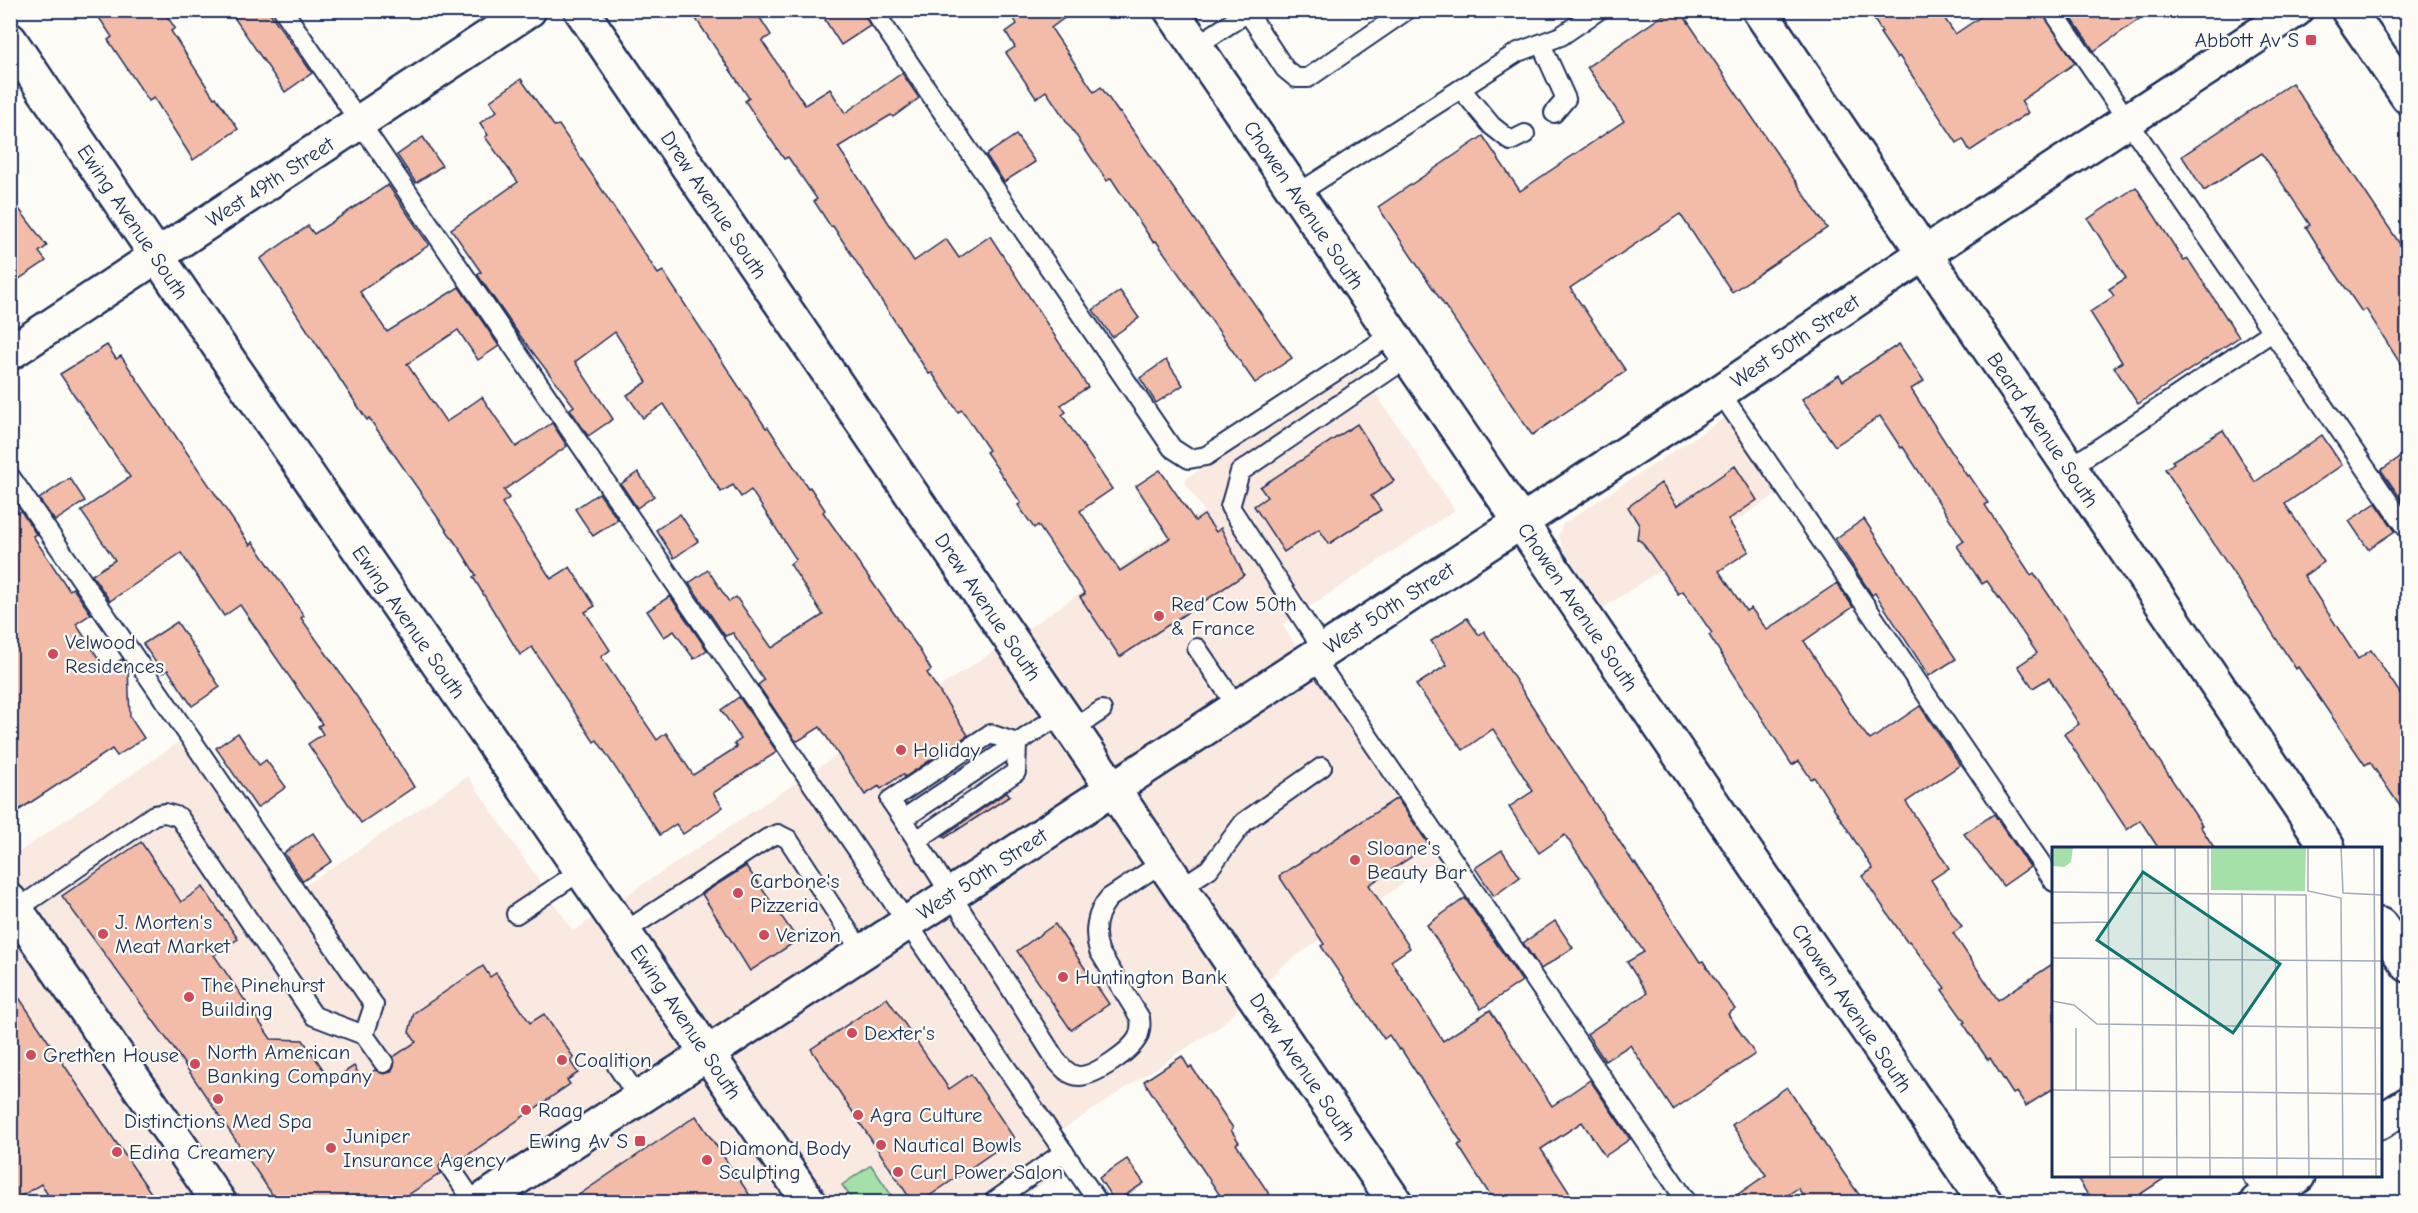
<svg xmlns="http://www.w3.org/2000/svg" width="2418" height="1213" font-family="'Comic Neue',sans-serif">
  <style>
    .built { fill: #fae9e0 }
    .green { fill: #a4e0a7; stroke: #608882; stroke-width: 1.5 }
    .building { fill: #f3bca9; stroke: #1b2f5e; stroke-width: 1.5 }
    .lines { fill: none; stroke-linecap: round; stroke-linejoin: round }
    .service-casing { stroke: #1b2f5e; stroke-width: 22 }
    .minor-casing { stroke: #1b2f5e; stroke-width: 38 }
    .secondary-casing { stroke: #1b2f5e; stroke-width: 38 }
    .service { stroke: #fdfcf7; stroke-width: 18 }
    .minor { stroke: #fdfcf7; stroke-width: 33 }
    .secondary { stroke: #fdfcf7; stroke-width: 33 }
    .poi-dot { fill: #d1495b; stroke: #fdfcf7; stroke-width: 2 }
    .labels { text-anchor: middle; stroke-width: 4.5; stroke-linejoin: round; paint-order: stroke }
    .poi-label { font-size: 21px; fill: #1b2f5e; stroke: #fdfcf7; text-anchor: start }
    .street-label { font-size: 21px; fill: #1b2f5e; stroke: #fdfcf7 }
    .inset-road { fill: none; stroke: #a3aaba; stroke-width: 1.5 }
    .view { fill: #0f766e; fill-opacity: 0.15; stroke: #0f766e; stroke-width: 3 }
    .inset-edge { fill: none; stroke: #1b2f5e; stroke-width: 3 }
  </style>
  <rect width="100%" height="100%" fill="#fdfcf7"/>
  <filter id="ink" filterUnits="userSpaceOnUse"><feTurbulence type="fractalNoise" baseFrequency=".0167" numOctaves="2"/><feDisplacementMap in="SourceGraphic" scale="12" xChannelSelector="R" yChannelSelector="G"/><feConvolveMatrix kernelMatrix="1 2 1 2 8 2 1 2 1" color-interpolation-filters="sRGB"/></filter>
  <g filter="url(#ink)">
    <g class="built">
      <polygon points="1357,366 1455,510 1282,625 1441,858 1282,966 1220,1026 1062,1130 1069,1167 1014,1202 11,1202 10,855 22,850 192,733 299,890 468,776 573,931 1204,511 1184,480"/>
      <polygon points="1738,409 1791,485 1603,608 1565,551 1558,536 1563,524"/>
    </g>
    <polygon class="green" points="871,1165 896,1202 854,1202 842,1185"/>
    <g class="building">
      <polygon points="94,10 163,10 175,28 171,31 214,98 216,97 238,129 193,160 154,98 149,101 108,40 112,37"/>
      <polygon points="229,10 268,10 312,73 285,92"/>
      <polygon points="690,10 755,10 771,35 762,41 805,105 830,89 845,113 902,73 919,98 893,117 891,115 838,147 914,261 946,239 959,258 990,236 1088,387 1061,405 1066,412 1062,415 1112,489 1080,511 1120,571 1170,538 1136,486 1160,470 1195,521 1204,515 1216,532 1221,528 1244,575 1120,657 1080,597 1085,594 1038,525 1034,528 1018,505 1021,503 986,452 989,450 962,410 958,412 932,373 929,374 833,226 831,227 814,201 817,199 788,157 784,159 745,101 749,98"/>
      <polygon points="838,10 862,10 870,26 841,45 825,20"/>
      <polygon points="1009,10 1075,10 1051,28 1094,92 1101,87 1119,113 1120,112 1292,358 1255,383 1156,241 1153,242 1111,178 1107,181 1046,91 1036,98 1006,53 1015,47 1006,32 1017,24"/>
      <polygon points="1671,10 1680,10 1827,228 1732,292 1680,214 1570,288 1626,371 1532,435 1378,207 1483,136 1520,191 1624,121 1587,67"/>
      <polygon points="1868,10 1939,10 1955,34 1991,10 2041,10 2075,63 2021,101 2028,113 1970,151 1963,139 1957,143 1899,56 1897,58 1880,33 1882,32"/>
      <polygon points="2066,10 2152,10 2094,51"/>
      <polygon points="521,79 554,126 559,125 658,274 663,271 766,428 768,427 808,488 810,487 825,510 823,512 919,649 931,670 927,673 968,735 905,777 903,774 881,789 879,786 865,795 820,727 798,741 795,740 758,685 764,680 733,633 725,636 689,583 708,570 729,602 736,597 772,648 823,615 790,564 796,559 751,490 741,497 733,485 721,492 664,404 643,418 627,395 647,382 615,332 575,362 613,419 588,436 570,409 574,406 518,333 477,274 481,272 451,229 518,182 485,137 488,135 480,123 497,111 490,101"/>
      <polygon points="2292,83 2408,256 2408,376 2366,309 2362,312 2328,262 2306,227 2310,225 2262,153 2204,191 2182,156"/>
      <polygon points="1016,135 1035,162 1004,182 986,155"/>
      <polygon points="423,137 442,166 416,183 397,155"/>
      <polygon points="388,185 429,245 360,292 387,332 459,287 499,346 478,360 458,330 407,364 446,422 482,397 516,447 552,423 567,446 504,490 509,498 502,503 551,579 570,567 595,606 585,612 610,650 601,657 657,740 666,733 693,775 737,747 734,744 741,739 721,710 739,697 777,752 713,793 723,807 683,834 676,824 660,835 597,740 594,742 532,647 520,655 473,577 476,575 463,554 369,418 367,420 260,259 308,226 314,234"/>
      <polygon points="2136,187 2184,261 2188,259 2239,337 2138,404 2114,367 2122,362 2090,312 2114,296 2109,289 2126,278 2088,219"/>
      <polygon points="10,197 47,246 39,252 46,261 10,285"/>
      <polygon points="1120,291 1139,318 1112,337 1093,310"/>
      <polygon points="1899,344 1924,381 1911,389 1967,476 1969,475 1988,503 1985,505 2031,575 2034,573 2061,613 2202,825 2200,826 2215,849 2159,849 2140,820 2127,830 2064,734 2079,724 2049,678 2033,688 2018,666 2037,653 1987,581 1982,584 1957,546 1964,541 1903,447 1901,448 1880,416 1835,446 1802,399 1839,375 1843,381"/>
      <polygon points="107,345 116,359 121,356 250,545 253,542 304,616 301,618 367,711 414,787 361,823 308,744 323,734 318,726 322,724 240,605 224,616 181,553 110,601 92,575 115,560 81,511 130,477 60,374"/>
      <polygon points="1166,360 1183,385 1156,403 1140,378"/>
      <polygon points="1357,424 1394,481 1371,496 1381,510 1329,544 1319,529 1284,552 1254,506 1267,497 1260,487"/>
      <polygon points="2223,430 2255,482 2322,435 2342,465 2285,504 2324,562 2304,576 2358,659 2371,650 2408,705 2408,818 2370,762 2365,765 2298,667 2296,669 2165,469 2174,463 2172,461"/>
      <polygon points="2408,452 2408,509 2381,470"/>
      <polygon points="1735,466 1757,500 1728,520 1749,551 1719,571 1746,611 1751,608 1767,630 1837,583 1853,607 1804,641 1858,725 1870,740 1920,706 1960,765 1906,802 1949,868 1931,880 1962,927 1953,933 1998,1000 2054,963 2054,1088 2026,1106 2017,1092 2013,1094 1990,1058 1988,1060 1963,1023 1965,1022 1942,990 1945,988 1909,941 1907,942 1862,876 1873,869 1814,777 1811,779 1799,761 1792,765 1709,635 1712,633 1683,591 1678,594 1642,542 1637,539 1639,525 1628,507 1661,483 1677,506"/>
      <polygon points="638,472 654,496 637,508 621,484"/>
      <polygon points="70,478 85,501 55,521 39,499"/>
      <polygon points="599,493 618,520 593,536 575,509"/>
      <polygon points="10,502 18,513 21,511 36,534 33,536 69,590 73,588 91,614 76,624 106,670 122,659 128,668 130,717 144,738 117,756 112,749 10,816"/>
      <polygon points="2376,503 2395,531 2368,549 2349,521"/>
      <polygon points="680,514 698,541 674,558 656,530"/>
      <polygon points="1864,519 1956,659 1929,676 1875,593 1872,595 1835,539"/>
      <polygon points="670,596 707,650 694,659 674,631 664,637 647,611"/>
      <polygon points="1467,618 1479,635 1484,631 1634,864 1635,863 1700,962 1703,961 1714,978 1735,1009 1728,1014 1755,1054 1673,1110 1630,1045 1605,1061 1587,1034 1647,993 1627,962 1644,952 1565,835 1539,853 1509,807 1533,791 1493,729 1463,750 1416,685 1447,665 1431,641"/>
      <polygon points="177,622 220,687 192,706 168,670 163,673 143,644"/>
      <polygon points="238,733 259,765 266,760 286,787 257,808 216,748"/>
      <polygon points="1007,792 1010,796 945,838 943,836"/>
      <polygon points="1397,798 1429,845 1369,885 1410,948 1391,961 1443,1041 1490,1010 1552,1106 1590,1080 1630,1139 1605,1156 1582,1122 1541,1149 1576,1203 1495,1203 1458,1145 1462,1143 1401,1049 1399,1050 1389,1035 1384,1039 1321,946 1324,944 1279,876"/>
      <polygon points="1994,814 2030,867 2003,886 1964,834"/>
      <polygon points="313,833 332,861 303,881 284,853"/>
      <polygon points="141,842 181,902 203,887 238,939 214,955 271,1039 303,1040 331,1081 354,1066 362,1079 375,1070 384,1074 391,1072 395,1062 393,1057 416,1042 409,1032 414,1013 483,966 490,977 496,973 530,1023 544,1014 574,1058 570,1061 578,1073 567,1080 570,1084 459,1161 450,1156 443,1158 439,1167 441,1173 396,1203 278,1203 172,1046 62,896"/>
      <polygon points="1502,850 1520,877 1494,896 1475,868"/>
      <polygon points="746,866 798,940 750,971 702,894"/>
      <polygon points="1465,898 1522,981 1481,1009 1427,925"/>
      <polygon points="1555,921 1573,948 1541,969 1523,943"/>
      <polygon points="1055,924 1109,1004 1071,1030 1017,951"/>
      <polygon points="10,984 113,1138 158,1203 53,1203 41,1184 10,1203"/>
      <polygon points="887,998 949,1089 971,1074 1014,1138 919,1203 913,1203 811,1049"/>
      <polygon points="1182,1056 1189,1068 1191,1066 1233,1128 1231,1130 1239,1142 1236,1144 1275,1203 1225,1203 1157,1101 1144,1081"/>
      <polygon points="1787,1087 1843,1172 1865,1203 1808,1203 1798,1188 1776,1203 1725,1203 1766,1175 1732,1125"/>
      <polygon points="696,1116 755,1203 567,1203 630,1160"/>
      <polygon points="1127,1159 1144,1183 1115,1202 1099,1178"/>
      <polygon points="2076,1176 2168,1176 2127,1203 2093,1203"/>
    </g>
    <g class="lines">
      <g class="service-casing">
        <g id="service">
          <polyline points="283,10 1098,1202"/>
          <polyline points="873,10 1172,448 1189,459 1206,456 1391,335"/>
          <polyline points="2052,10 2408,530"/>
          <polyline points="1248,13 1285,69 1296,78 1308,78 1407,10"/>
          <polyline points="1541,44 1566,99 1554,113"/>
          <polyline points="1196,46 1251,10"/>
          <polyline points="1461,89 1492,126 1511,141 1525,134"/>
          <polyline points="1297,194 1518,52 1561,36 1599,10"/>
          <polyline points="1720,392 2054,882"/>
          <polyline points="2069,468 2272,332"/>
          <polyline points="10,476 374,1005 364,1035"/>
          <polyline points="1197,648 1238,708"/>
          <polyline points="1324,651 1230,507 1240,472 1407,358"/>
          <polyline points="1314,657 1687,1202"/>
          <path d="M1061 714 903 819 1056 1060C1062 1067 1069 1076 1079 1076 1095 1076 1131 1051 1138 1037 1141 1030 1141 1025 1140 1018L1099 951C1093 932 1096 913 1109 898L1163 862"/>
          <polyline points="1072,730 1102,710"/>
          <polyline points="903,819 890,800 990,734 1017,743 1016,772 917,840"/>
          <polyline points="1180,888 1209,869 1244,822 1322,767"/>
          <polyline points="16,910 154,815 165,813 179,817 314,1016 364,1035 384,1063"/>
          <polyline points="516,914 582,870"/>
          <polyline points="624,932 768,838 778,834 788,839 862,952"/>
          <polyline points="617,1066 640,1100"/>
          <polyline points="450,1167 474,1202"/>
          <polyline points="2252,1176 2270,1201"/>
          <polyline points="993,1202 1064,1152"/>
        </g>
      </g>
      <g class="minor-casing">
        <g id="minor">
          <polyline points="581,10 1395,1202"/>
          <polyline points="1171,10 1985,1202"/>
          <polyline points="1759,10 2328,848"/>
          <polyline points="2348,10 2408,97"/>
          <path d="M10 40C273 430 545 814 809 1202"/>
          <polyline points="10,353 529,10"/>
          <polyline points="2380,925 2408,965"/>
          <polyline points="2380,1122 2408,1104"/>
          <polyline points="2257,1202 2298,1176"/>
        </g>
      </g>
      <g class="secondary-casing">
        <g id="secondary">
          <polyline points="10,901 219,1202"/>
          <polyline points="480,1202 1720,392 1892,275 2296,10"/>
        </g>
      </g>
      <use href="#service" class="service"/>
      <use href="#minor" class="minor"/>
      <use href="#secondary" class="secondary"/>
    </g>
  </g>
  <g class="poi-dot">
    <rect x="2305" y="34" width="12" height="12" rx="3"/>
    <circle cx="1159" cy="616" r="6"/>
    <circle cx="53" cy="654" r="6"/>
    <circle cx="901" cy="750" r="6"/>
    <circle cx="1355" cy="860" r="6"/>
    <circle cx="738" cy="893" r="6"/>
    <circle cx="103" cy="934" r="6"/>
    <circle cx="764" cy="935" r="6"/>
    <circle cx="1063" cy="977" r="6"/>
    <circle cx="189" cy="997" r="6"/>
    <circle cx="852" cy="1033" r="6"/>
    <circle cx="31" cy="1055" r="6"/>
    <circle cx="562" cy="1060" r="6"/>
    <circle cx="195" cy="1064" r="6"/>
    <circle cx="218" cy="1099" r="6"/>
    <circle cx="526" cy="1110" r="6"/>
    <circle cx="858" cy="1115" r="6"/>
    <rect x="634" y="1135" width="12" height="12" rx="3"/>
    <circle cx="881" cy="1145" r="6"/>
    <circle cx="331" cy="1148" r="6"/>
    <circle cx="117" cy="1152" r="6"/>
    <circle cx="707" cy="1160" r="6"/>
    <circle cx="898" cy="1172" r="6"/>
  </g>
  <g class="labels">
    <g class="poi-label">
      <text x="2299" y="47" text-anchor="end">Abbott Av S</text>
      <text x="1171" y="611">Red Cow 50th<tspan x="1171" dy="24">&amp; France</tspan></text>
      <text x="65" y="649">Velwood<tspan x="65" dy="24">Residences</tspan></text>
      <text x="913" y="757">Holiday</text>
      <text x="1367" y="855">Sloane's<tspan x="1367" dy="24">Beauty Bar</tspan></text>
      <text x="750" y="888">Carbone's<tspan x="750" dy="24">Pizzeria</tspan></text>
      <text x="115" y="929">J. Morten's<tspan x="115" dy="24">Meat Market</tspan></text>
      <text x="776" y="942">Verizon</text>
      <text x="1075" y="984">Huntington Bank</text>
      <text x="201" y="992">The Pinehurst<tspan x="201" dy="24">Building</tspan></text>
      <text x="864" y="1040">Dexter's</text>
      <text x="207" y="1059">North American<tspan x="207" dy="24">Banking Company</tspan></text>
      <text x="43" y="1062">Grethen House</text>
      <text x="574" y="1067">Coalition</text>
      <text x="538" y="1117">Raag</text>
      <text x="870" y="1122">Agra Culture</text>
      <text x="218" y="1128" text-anchor="middle">Distinctions Med Spa</text>
      <text x="343" y="1143">Juniper<tspan x="343" dy="24">Insurance Agency</tspan></text>
      <text x="628" y="1148" text-anchor="end">Ewing Av S</text>
      <text x="893" y="1152">Nautical Bowls</text>
      <text x="719" y="1155">Diamond Body<tspan x="719" dy="24">Sculpting</tspan></text>
      <text x="129" y="1159">Edina Creamery</text>
      <text x="910" y="1179">Curl Power Salon</text>
    </g>
    <g class="street-label">
      <text transform="translate(270 182) rotate(-33)" y="7">West 49th Street</text>
      <text transform="translate(714 205) rotate(56)" y="7">Drew Avenue South</text>
      <text transform="translate(1304 205) rotate(56)" y="7">Chowen Avenue South</text>
      <text transform="translate(133 222) rotate(56)" y="7">Ewing Avenue South</text>
      <text transform="translate(1795 341) rotate(-34)" y="7">West 50th Street</text>
      <text transform="translate(2043 430) rotate(56)" y="7">Beard Avenue South</text>
      <text transform="translate(988 607) rotate(56)" y="7">Drew Avenue South</text>
      <text transform="translate(1578 607) rotate(56)" y="7">Chowen Avenue South</text>
      <text transform="translate(1389 608) rotate(-33)" y="7">West 50th Street</text>
      <text transform="translate(409 622) rotate(55)" y="7">Ewing Avenue South</text>
      <text transform="translate(982 874) rotate(-33)" y="7">West 50th Street</text>
      <text transform="translate(1852 1008) rotate(56)" y="7">Chowen Avenue South</text>
      <text transform="translate(686 1022) rotate(56)" y="7">Ewing Avenue South</text>
      <text transform="translate(1303 1067) rotate(56)" y="7">Drew Avenue South</text>
    </g>
  </g>
  <g transform="translate(2052 847)">
    <rect width="330" height="330" fill="#fdfcf7"/>
    <path d="M0 0H21L19 15 12 20 0 19ZM159 0H254L253 44 159 43Z" fill="#a4e0a7"/>
    <path class="inset-road" d="M56 0 58 330M90 0 91 330M123 0 125 330M156 0 158 330M256 0V44L289 51 291 330M289 0 291 46 330 48M322 0 324 330M0 45 254 48 257 330M190 46 191 330M223 47 225 330M0 76 57 75M0 111 330 114M0 154 22 158 45 177 330 181M0 243 330 247M24 244V181M0 303V324M58 310 330 312"/>
    <path class="view" d="M91 25 228 117 181 186 45 93Z"/>
    <rect width="330" height="330" class="inset-edge"/>
  </g>
  <rect width="2418" height="1213" fill="none" stroke="#fdfcf7" stroke-width="36"/>
  <rect x="18" y="18" width="2382" height="1177" fill="none" stroke="#1b2f5e" stroke-width="2" filter="url(#ink)"/>
</svg>
